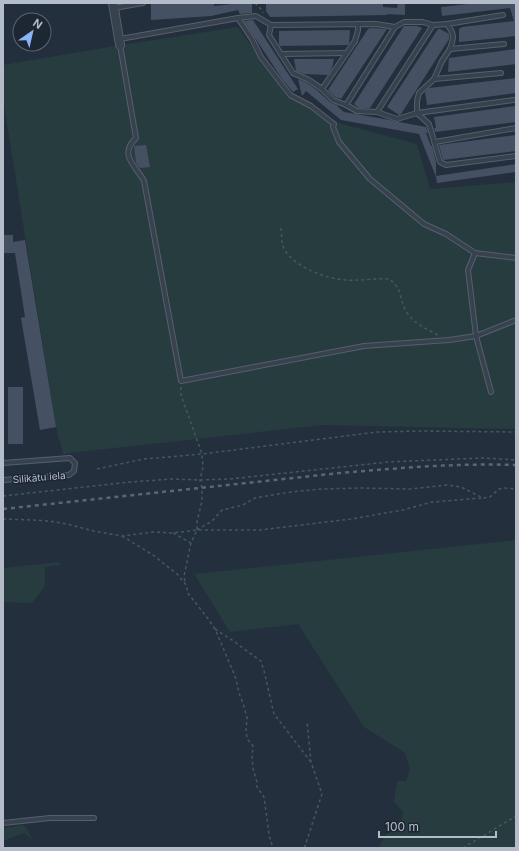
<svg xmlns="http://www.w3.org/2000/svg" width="519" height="851" font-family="Inter,sans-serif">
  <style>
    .green { fill: #263c3f }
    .building { fill: #455162 }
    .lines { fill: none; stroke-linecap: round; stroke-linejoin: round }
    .service-casing { stroke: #565f6c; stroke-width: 6 }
    .minor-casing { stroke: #565f6c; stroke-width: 10 }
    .path { stroke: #44595c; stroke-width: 1.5; stroke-dasharray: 3 3; stroke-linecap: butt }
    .service { stroke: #38414e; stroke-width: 4 }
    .minor { stroke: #38414e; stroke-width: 8 }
    .rail { stroke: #5a6575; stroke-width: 2.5; stroke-dasharray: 4 4; stroke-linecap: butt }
    .labels { text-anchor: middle; stroke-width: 3; stroke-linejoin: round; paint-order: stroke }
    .street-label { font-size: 10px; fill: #b4bcc9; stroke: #1d2633 }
  </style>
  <rect width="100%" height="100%" fill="#242f3e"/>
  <g class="green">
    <polygon points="238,27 287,97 342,124 417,144 430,189 516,182 516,429 323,425 69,453 63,455 60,440 58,438 9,137 3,96 3,65 115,46"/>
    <polygon points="516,540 516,848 379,848 379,846 386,834 400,827 403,812 394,802 397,781 406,781 410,769 405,753 364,727 298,624 230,632 194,574"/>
    <polygon points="60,562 60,565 45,567 45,586 32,603 3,602 3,568"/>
    <polygon points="23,825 26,827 32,839 24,833 3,841 3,828"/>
  </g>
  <g class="building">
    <polygon points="186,3 214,3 214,6 241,3 252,3 252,13 240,14 238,10 211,16 151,20 151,4"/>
    <polygon points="266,3 383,3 383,7 397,8 398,3 405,3 405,15 387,14 387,15 270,17 266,11"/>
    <polygon points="477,3 516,3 516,36 459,42 459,29 462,27 514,21 510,8 442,16 441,7"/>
    <polygon points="253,20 298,89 293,92 282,79 244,21"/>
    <polygon points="404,26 417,26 422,28 370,108 359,108 354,104"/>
    <polygon points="371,28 387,29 341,99 335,97 328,90 368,29"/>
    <polygon points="438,29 440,29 449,34 449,39 401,114 399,115 387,107"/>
    <polygon points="350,30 349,44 348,45 280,46 279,44 279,31"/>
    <polygon points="516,49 516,64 448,72 449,58"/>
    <polygon points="294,59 334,59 332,68 328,75 304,74 296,71"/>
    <polygon points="516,78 516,93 427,105 425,92 429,88"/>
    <polygon points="298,79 307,83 318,91 331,103 337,105 337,106 344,112 390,120 396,122 399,122 426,127 428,133 426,133 431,146 432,146 436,162 436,177 419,134 341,120 306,91 302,96"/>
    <polygon points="516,106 516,122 435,132 434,128 436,128 434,117"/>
    <polygon points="516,135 516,151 443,160 439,145"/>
    <polygon points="146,145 150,167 140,168 136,163 134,146"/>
    <polygon points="516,164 516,172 437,183 436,176"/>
    <polygon points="3,235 13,235 13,242 25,240 56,427 40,430 21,318 25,317 15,253 3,253"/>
    <rect x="8" y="387" width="15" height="57"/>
  </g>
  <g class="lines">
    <g class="service-casing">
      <g id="service">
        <polyline points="114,8 143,3"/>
        <polyline points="238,18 252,39 261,57 290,95 311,106 334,124 333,127 339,142 370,179 424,224 446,234 475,253 516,258"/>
        <path d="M447 24C455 35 454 37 450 49"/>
        <polyline points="395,27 376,24 271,25 269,35 293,73 309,80 322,89 333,100 346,105 357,111 377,112 397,119 417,113 514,100"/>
        <polyline points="120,39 238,18 256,16 271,25"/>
        <polyline points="504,44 450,49 442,61 434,79 419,93 417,101 417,113 429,124 440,162 446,165 516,156"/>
        <path d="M120 45 136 138C118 155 136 166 144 181L181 381 364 346 449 340 476 336 516 320"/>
        <polyline points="281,54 346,53"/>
        <polyline points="434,79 501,73"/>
        <polyline points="322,89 355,41 358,30 358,24"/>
        <polyline points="346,105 395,27 404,22 423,22 433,25 447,24 503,15"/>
        <polyline points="377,112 433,25"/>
        <polyline points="435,142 516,128"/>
        <polyline points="475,253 468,270 476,336 491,392"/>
        <polyline points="3,463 70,458 75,463 74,471 69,475 3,480"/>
        <polyline points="3,823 50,818 94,818"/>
      </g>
    </g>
    <g class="minor-casing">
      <polyline id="minor" points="113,3 120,45"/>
    </g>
    <g class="path">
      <polyline points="255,3 262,10 263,13"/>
      <path d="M281 228C282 234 281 241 283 246 290 266 327 279 346 280 360 281 375 278 389 279 401 286 400 299 405 309 411 322 426 329 438 335"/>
      <polyline points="181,387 181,395 202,454 203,467 200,480 202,488 202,501 197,522 197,530 191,543 187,562 184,576 185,582"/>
      <polyline points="97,469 144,459 202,454 377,432 421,431 516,432"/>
      <polyline points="3,496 130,482 171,479 200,480 230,479 388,462 483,458 516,460"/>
      <polyline points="3,519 32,520 49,521 67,524 94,531 122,536 153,532 173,533 197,530 260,530 351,519 403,510 432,502 483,498"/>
      <polyline points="197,530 212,521 222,510 243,505 255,498 291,492 322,489 360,488 411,489 447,485 461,487 483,498 490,497 499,489 504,488 516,489"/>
      <polyline points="173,533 191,543"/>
      <polyline points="122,536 153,555 177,574 187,586 187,592 209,620 215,629 235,676 240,696 243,703 247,718 246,730 247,739 253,746 252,758 253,769 257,782 257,787 264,797 268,826 269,835 273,848"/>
      <polyline points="215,629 235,642 240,646 261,661 264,671 274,714 311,762"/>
      <polyline points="305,848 305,846 322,794 311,762 307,721"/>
      <polyline points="463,848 516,816"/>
    </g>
    <use href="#service" class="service"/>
    <use href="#minor" class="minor"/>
    <path class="rail" d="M3 509 340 473C399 468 457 463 516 465"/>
  </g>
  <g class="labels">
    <g class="street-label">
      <text transform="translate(39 477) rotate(-5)" y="4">Silikātu iela</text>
    </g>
  </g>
  <rect width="519" height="851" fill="none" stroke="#b4bcc9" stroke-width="8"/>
  <g transform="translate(32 32) rotate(34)"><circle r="19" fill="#1d2633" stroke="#59626f"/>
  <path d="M0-3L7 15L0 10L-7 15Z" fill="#8ab4f8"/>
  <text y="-6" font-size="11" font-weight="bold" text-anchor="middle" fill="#b4bcc9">N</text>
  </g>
  <path d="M379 831v6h117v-6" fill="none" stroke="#b4bcc9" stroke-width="2"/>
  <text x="385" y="831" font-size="12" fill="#b4bcc9" stroke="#1d2633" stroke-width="3" paint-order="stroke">100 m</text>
</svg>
